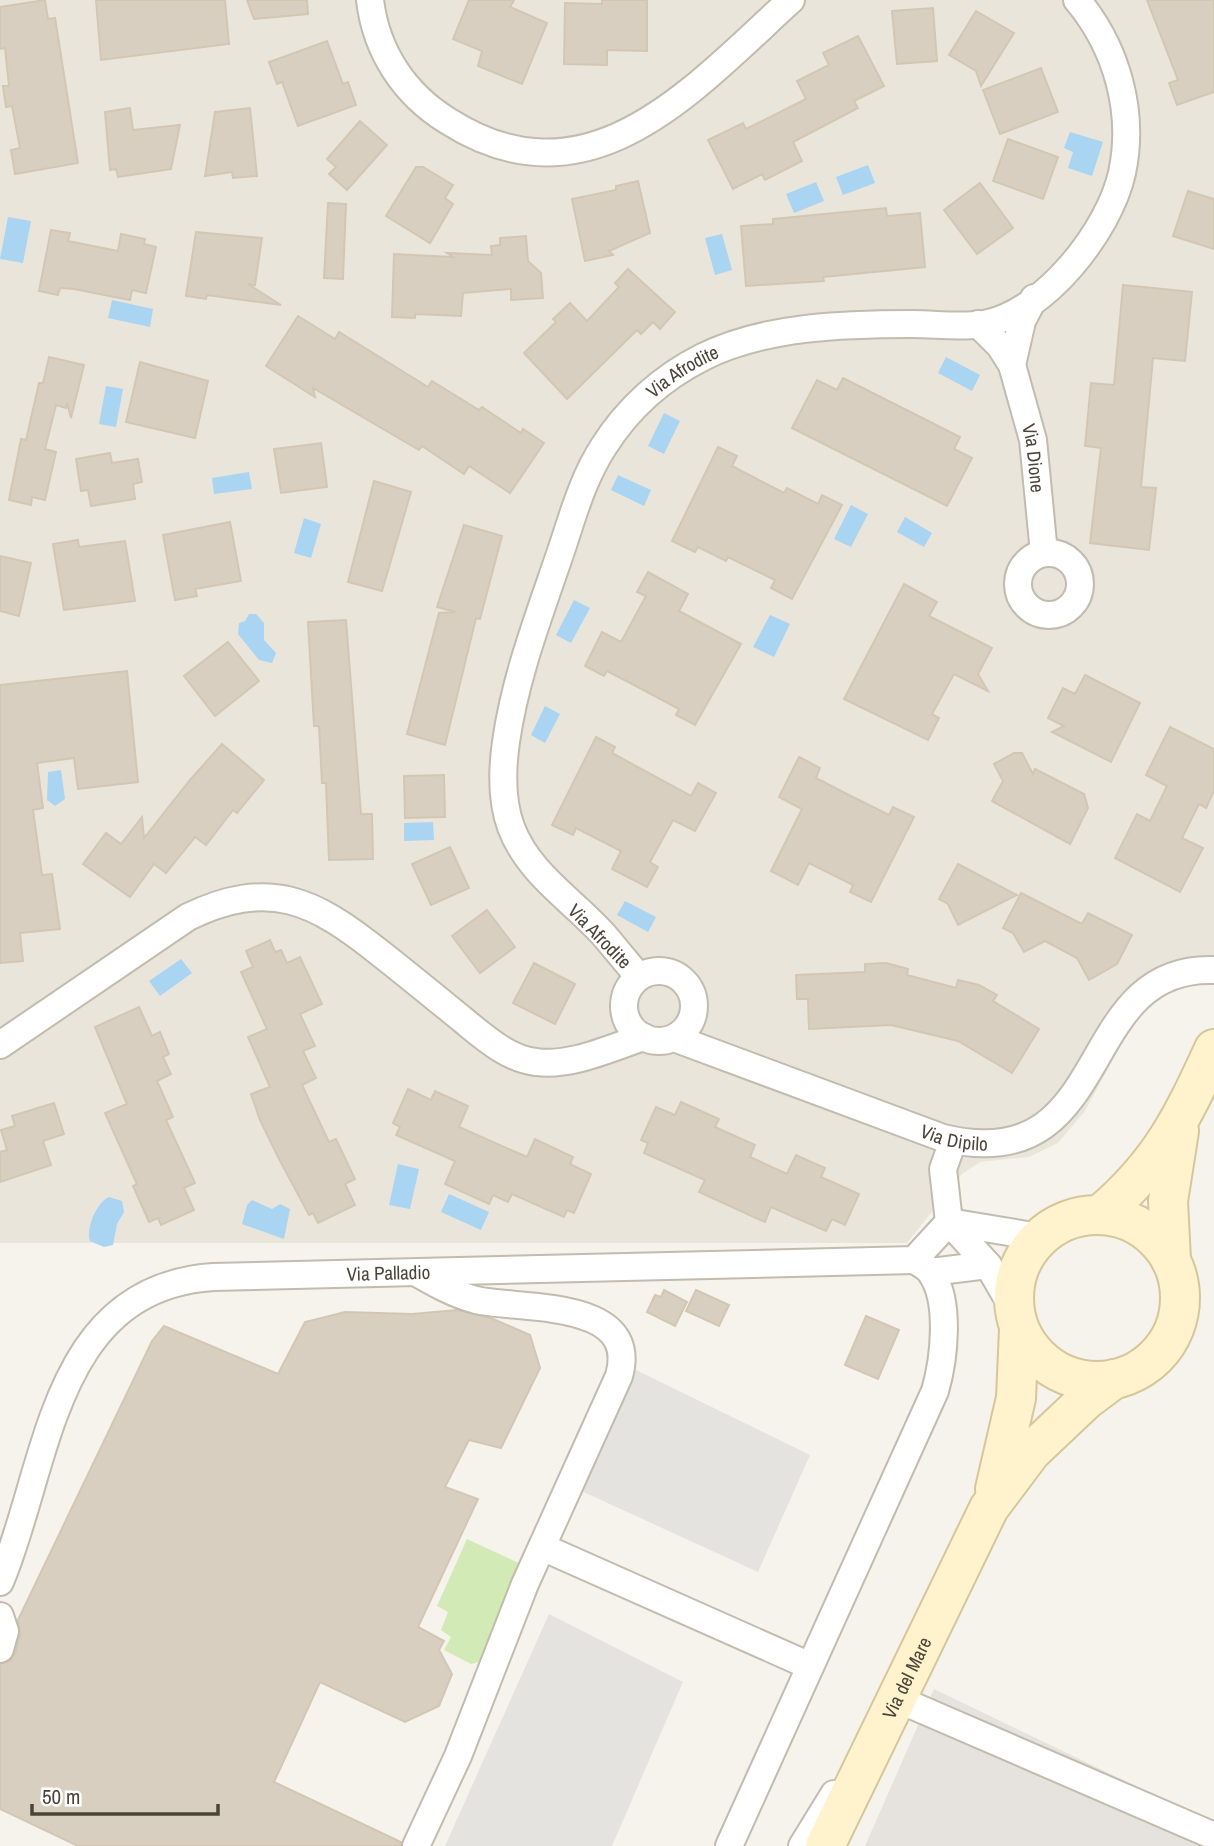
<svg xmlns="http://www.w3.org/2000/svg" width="1214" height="1846" font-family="'Archivo Narrow',sans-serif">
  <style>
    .residential { fill: #eae5da }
    .industrial { fill: #e6e2dd }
    .green { fill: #d2eab5 }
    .parking { fill: #e5e3e0 }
    .water { fill: #a9d4f2 }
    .building { fill: #d8cfc1; stroke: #d3c7b4; stroke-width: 2 }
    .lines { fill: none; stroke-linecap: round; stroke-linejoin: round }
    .minor-casing { stroke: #c2bbae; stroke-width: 30 }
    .secondary-casing { stroke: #d6c79b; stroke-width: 42 }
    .minor { stroke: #fff; stroke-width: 26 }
    .secondary { stroke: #fff3cd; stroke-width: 38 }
    .labels { text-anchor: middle; stroke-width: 5; stroke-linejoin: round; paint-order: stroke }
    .street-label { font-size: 19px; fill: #4b4439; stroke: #fff }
  </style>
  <rect width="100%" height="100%" fill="#f6f3ec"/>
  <polygon class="residential" points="0,0 1214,0 1214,981 1181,985 1151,1002 1130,1028 1085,1111 1058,1143 1029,1157 980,1162 962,1174 907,1243 0,1243"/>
  <polygon class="industrial" points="934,1689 1214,1824 1214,1846 865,1846"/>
  <polygon class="green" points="467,1539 525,1566 483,1661 471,1664 444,1650 451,1637 441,1630 448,1612 437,1606"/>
  <g class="parking">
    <polygon points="634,1369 810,1455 758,1572 577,1489"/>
    <polygon points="549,1614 683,1682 612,1846 445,1846"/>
  </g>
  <g class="water">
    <polygon points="1070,132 1103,142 1092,176 1068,168 1073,152 1064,148"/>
    <polygon points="868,165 875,183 843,195 836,177"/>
    <polygon points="816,182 824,201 794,213 786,194"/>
    <polygon points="8,217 31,221 23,263 0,259"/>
    <polygon points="722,234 732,270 715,275 705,238"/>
    <polygon points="112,300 153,309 150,327 108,318"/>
    <polygon points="946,357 980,375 972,391 938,373"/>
    <polygon points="106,386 123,389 116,427 99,424"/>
    <polygon points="664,413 680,421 664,454 648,446"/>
    <polygon points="249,472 252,489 214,494 212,478"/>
    <polygon points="618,475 651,490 644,506 611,490"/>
    <polygon points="851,505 868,514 851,547 834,539"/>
    <polygon points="905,517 932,533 924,547 897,532"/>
    <polygon points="304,518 321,524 311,558 294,553"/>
    <polygon points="574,600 590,608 571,643 556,635"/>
    <polygon points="249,614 256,614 264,623 264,640 276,653 272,663 259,660 238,634 239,623 245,621"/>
    <polygon points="770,615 790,624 774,657 753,647"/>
    <polygon points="545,706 560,714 545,743 531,735"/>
    <polygon points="61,770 65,799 55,806 47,800 48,772"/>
    <polygon points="433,822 434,840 404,841 404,823"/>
    <polygon points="625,901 656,917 648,932 617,915"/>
    <polygon points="181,959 192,973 160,996 149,981"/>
    <polygon points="398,1164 419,1169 410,1209 389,1205"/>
    <polygon points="449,1194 489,1212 481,1230 441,1212"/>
    <path d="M109 1197 122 1201 124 1212 117 1224 113 1245 104 1247 90 1241C86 1228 96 1203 109 1197Z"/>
    <polygon points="252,1200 272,1209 280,1204 290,1209 284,1239 242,1224 247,1205"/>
  </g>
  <g class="building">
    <polygon points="45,0 48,19 55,18 78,163 15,174 11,150 20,148 12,106 6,107 3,86 9,86 5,48 0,49 0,7"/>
    <polygon points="96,0 225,0 229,44 101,60"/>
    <polygon points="247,0 307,0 308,14 254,19"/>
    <polygon points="469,0 514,0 510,7 547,23 522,84 478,66 482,51 453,39"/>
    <polygon points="602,0 647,0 647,51 607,50 607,65 564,64 565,3 602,4"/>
    <polygon points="1147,0 1214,0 1214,92 1177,105 1169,83 1178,80"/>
    <polygon points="933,8 937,61 897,64 892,11"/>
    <polygon points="976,11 1014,33 981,86 976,71 949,55"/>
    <polygon points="858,36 884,86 854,101 858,108 793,142 802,161 765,180 762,174 733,189 708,140 743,123 746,129 806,99 797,81 829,65 823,53"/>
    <polygon points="327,41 343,84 348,82 356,105 298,126 282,82 277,84 269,62"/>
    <polygon points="1041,68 1058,112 1000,134 983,90"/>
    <polygon points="130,108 133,130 180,125 171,169 118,177 116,169 110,170 105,112"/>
    <polygon points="250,108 257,176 233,178 232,172 205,176 215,112"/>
    <polygon points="360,121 387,145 347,190 329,174 336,167 327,159"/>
    <polygon points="1008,139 1058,157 1043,199 993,181"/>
    <polygon points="416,167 423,167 453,185 445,198 453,204 430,243 386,216"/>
    <polygon points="638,181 650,233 609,251 613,255 585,261 572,199 616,190 616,186"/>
    <polygon points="980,183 1013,228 977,254 944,210"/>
    <polygon points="1188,191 1214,199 1214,249 1173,236"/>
    <polygon points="328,203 346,204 343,279 324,278"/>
    <polygon points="886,208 887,216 920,213 925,267 823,277 824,281 746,286 741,226 773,224 773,219"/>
    <polygon points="51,230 70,233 68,241 118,251 121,234 145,239 144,244 156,247 146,293 132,290 130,300 74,289 60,288 58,295 39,291"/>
    <polygon points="196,232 262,238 255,285 248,284 281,305 207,295 206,299 186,296"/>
    <polygon points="526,236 528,261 541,273 543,298 511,300 511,289 463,293 461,316 415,314 415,318 392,317 394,254 453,257 447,253 492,255 491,246 500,245 500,238"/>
    <polygon points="628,269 675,312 660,329 653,322 641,334 637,330 567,399 524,353 556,322 553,319 570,303 587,321 619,287 615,283"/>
    <polygon points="1123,285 1192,292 1185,361 1153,358 1141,487 1156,488 1149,550 1090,543 1101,448 1085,446 1091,383 1114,385"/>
    <polygon points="298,316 335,339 339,332 428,387 432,381 479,410 482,407 521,433 523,429 544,443 510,493 469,466 464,474 422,446 419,450 313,388 315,397 266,366"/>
    <polygon points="49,357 84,365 71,418 67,403 66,408 56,405 45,449 56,452 45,500 32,497 31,505 9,500 21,439 26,440 39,383 43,383"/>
    <polygon points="140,362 208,381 195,438 126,422"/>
    <polygon points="843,378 960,437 954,449 972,458 947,506 792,428 817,380 837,390"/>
    <polygon points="321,443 327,487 281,493 274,449"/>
    <polygon points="718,447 737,456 732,466 784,493 787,488 818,504 822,495 842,505 792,599 771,588 775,580 728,557 726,561 698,547 695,552 672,541"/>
    <polygon points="110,453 112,463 138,459 142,482 133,484 135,499 91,506 88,490 81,491 76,459"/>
    <polygon points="374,481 411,492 382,591 348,582"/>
    <polygon points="230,522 241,581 195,589 197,596 175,600 163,535"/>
    <polygon points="464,525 502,536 480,619 476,618 445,745 407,734 439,613 456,612 437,607"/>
    <polygon points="78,540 79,547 125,541 135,601 64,610 53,544"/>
    <polygon points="0,556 31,563 19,616 0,611"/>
    <polygon points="648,572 688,594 679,611 741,644 695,725 676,715 679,709 634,685 607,671 604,676 585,666 602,632 621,642 646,596 637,592"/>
    <polygon points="904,584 937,602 929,616 992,648 978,674 988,691 954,674 932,714 939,718 928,740 844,699"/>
    <polygon points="346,620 361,814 372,814 373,859 329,860 326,783 322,783 319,726 314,726 308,622"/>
    <polygon points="228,642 259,681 215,716 184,676"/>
    <polygon points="127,671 138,782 78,789 74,758 37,763 43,808 33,810 42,875 52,874 60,929 20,933 23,961 0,963 0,685"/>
    <polygon points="1085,675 1140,703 1111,762 1052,732 1064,726 1048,718 1063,688 1075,694"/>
    <polygon points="1170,727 1214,749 1214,791 1206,808 1199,804 1182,838 1203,848 1180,892 1115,858 1137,814 1150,821 1167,786 1146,775"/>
    <polygon points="596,737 615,747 612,753 691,796 698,783 716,793 695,831 673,820 650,862 658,867 647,887 612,869 621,851 576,828 573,835 552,825"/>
    <polygon points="222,744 264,780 237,813 233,810 206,845 195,837 166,873 154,864 130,897 83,864 106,833 121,844 142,817 144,838 190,780"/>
    <polygon points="1014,753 1022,753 1033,774 1035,769 1084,794 1088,808 1070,844 992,801 1003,781 994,764"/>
    <polygon points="799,757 820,768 816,778 843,792 889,815 893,807 914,817 871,902 850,892 853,885 809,863 798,885 771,871 802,809 779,797"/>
    <polygon points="444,775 445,817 405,818 404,776"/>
    <polygon points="450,847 469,888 431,905 412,864"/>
    <polygon points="958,864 1017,895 958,925 948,904 939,899"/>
    <polygon points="1021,893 1082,924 1088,913 1132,935 1117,964 1089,980 1077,958 1045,941 1024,952 1013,933 1003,928"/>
    <polygon points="487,910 515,947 480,973 452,936"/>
    <polygon points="270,940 275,952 281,950 287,963 300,957 322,1004 300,1014 315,1046 303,1051 316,1078 302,1085 329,1142 336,1139 355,1179 345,1184 355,1205 318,1223 313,1213 309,1215 279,1159 260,1120 251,1094 270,1087 248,1037 267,1029 241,972 253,967 246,951"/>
    <polygon points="534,963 575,984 555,1024 513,1003"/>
    <polygon points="886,963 908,969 907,975 956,988 958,980 979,985 997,995 993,1001 1039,1029 1012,1073 958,1041 891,1025 809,1029 808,999 797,999 796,975 865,972 865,964"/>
    <polygon points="139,1007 152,1036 160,1032 169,1054 163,1057 171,1074 157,1081 173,1117 166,1120 195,1183 184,1188 194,1210 161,1225 158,1218 149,1222 133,1186 137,1184 105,1113 127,1104 95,1027"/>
    <polygon points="408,1089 431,1100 435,1091 468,1106 459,1127 527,1157 535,1139 573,1157 570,1164 591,1174 574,1213 567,1210 564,1217 512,1194 508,1202 493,1195 489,1204 445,1184 455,1161 396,1135 400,1127 393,1123"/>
    <polygon points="681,1102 719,1119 715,1127 755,1145 750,1157 787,1174 796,1155 825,1168 821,1177 859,1194 845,1225 832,1219 826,1231 771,1207 765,1222 699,1192 705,1180 644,1153 648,1143 641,1140 656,1107 675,1115"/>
    <polygon points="54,1103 64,1134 43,1141 51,1165 0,1182 0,1152 7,1150 1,1130 15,1126 12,1116"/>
    <polygon points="664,1290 687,1302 675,1326 647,1312 655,1295 661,1297"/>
    <polygon points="696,1290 729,1305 719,1326 686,1311"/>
    <polygon points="457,1310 491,1318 530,1335 540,1368 501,1448 469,1440 445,1487 478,1499 418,1627 444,1641 439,1650 452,1674 439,1706 405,1722 320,1682 274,1782 401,1842 400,1846 78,1846 0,1809 0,1664 10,1661 15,1654 20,1634 18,1620 152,1341 164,1326 278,1374 305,1322 345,1312 412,1314"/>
    <polygon points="866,1316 899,1330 878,1379 845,1365"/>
  </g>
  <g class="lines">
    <g class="minor-casing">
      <g id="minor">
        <path d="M370 0C376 51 404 94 448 121 589 211 693 89 791 0"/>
        <polyline points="978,324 1000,346 1012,365 1022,321 1034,298"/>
        <path id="s1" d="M1012 365 1033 440 1044 553"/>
        <circle cx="1049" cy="584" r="31"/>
        <circle cx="659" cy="1006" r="35"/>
        <path id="s2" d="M639 977C627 963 615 948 603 934 571 899 528 873 511 827 501 800 502 770 506 742 515 677 540 613 561 551 573 515 583 478 604 446 628 408 663 377 703 357 765 326 845 324 913 324 936 324 961 328 984 324 1045 313 1109 231 1122 173 1135 112 1117 48 1077 0"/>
        <path id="s3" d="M674 1038 943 1138C1118 1180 1071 965 1214 970"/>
        <path d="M0 1045 188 917C269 878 314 900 380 953 408 975 436 998 463 1020 484 1037 508 1059 536 1062 571 1067 610 1048 644 1037"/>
        <polyline points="953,1141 943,1169 949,1222 988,1265 1013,1308"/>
        <polyline points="949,1222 1039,1237"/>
        <polyline points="931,1272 988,1265"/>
        <polyline points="542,1547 810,1666"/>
        <path id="s4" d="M0 1582C49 1466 51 1288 213 1277L914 1260 949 1222"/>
        <polyline points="0,1616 5,1631 0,1649"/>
        <polyline points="895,1698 1214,1836"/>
        <path d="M416 1846 458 1756 525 1584 619 1376C641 1298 519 1310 476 1300 454 1294 436 1284 417 1273"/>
        <path d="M729 1846 935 1391C944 1360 951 1301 931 1273 928 1268 919 1263 914 1260"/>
        <polyline points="802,1846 834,1794"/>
      </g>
    </g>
    <g class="secondary-casing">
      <g id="secondary">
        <path d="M1101 1214C1161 1163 1182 1118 1214 1049"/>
        <circle cx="1097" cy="1298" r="83"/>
        <polyline points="1171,1260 1168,1201 1179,1131"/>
        <polyline points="995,1489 1016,1398 1019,1329"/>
        <path id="s5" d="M825 1846 989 1508 1031 1452 1086 1400 1114 1379"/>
      </g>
    </g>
    <use href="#minor" class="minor"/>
    <use href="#secondary" class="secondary"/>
  </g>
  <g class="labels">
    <g class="street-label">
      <text dy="7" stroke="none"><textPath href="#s2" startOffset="707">Via Afrodite</textPath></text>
      <text dy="7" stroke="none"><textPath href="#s1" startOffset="96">Via Dione</textPath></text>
      <text transform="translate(600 936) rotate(46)" y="7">Via Afrodite</text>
      <text dy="7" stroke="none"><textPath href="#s3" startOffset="298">Via Dipilo</textPath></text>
      <text dy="7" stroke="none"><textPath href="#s4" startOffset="576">Via Palladio</textPath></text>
      <text dy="7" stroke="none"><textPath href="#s5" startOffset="187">Via del Mare</textPath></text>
    </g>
  </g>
  <path d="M32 1804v10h186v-10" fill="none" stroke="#4b4439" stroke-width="3.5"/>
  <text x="42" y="1804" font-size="21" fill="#4b4439" stroke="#ffffff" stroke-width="5" paint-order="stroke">50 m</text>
</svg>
